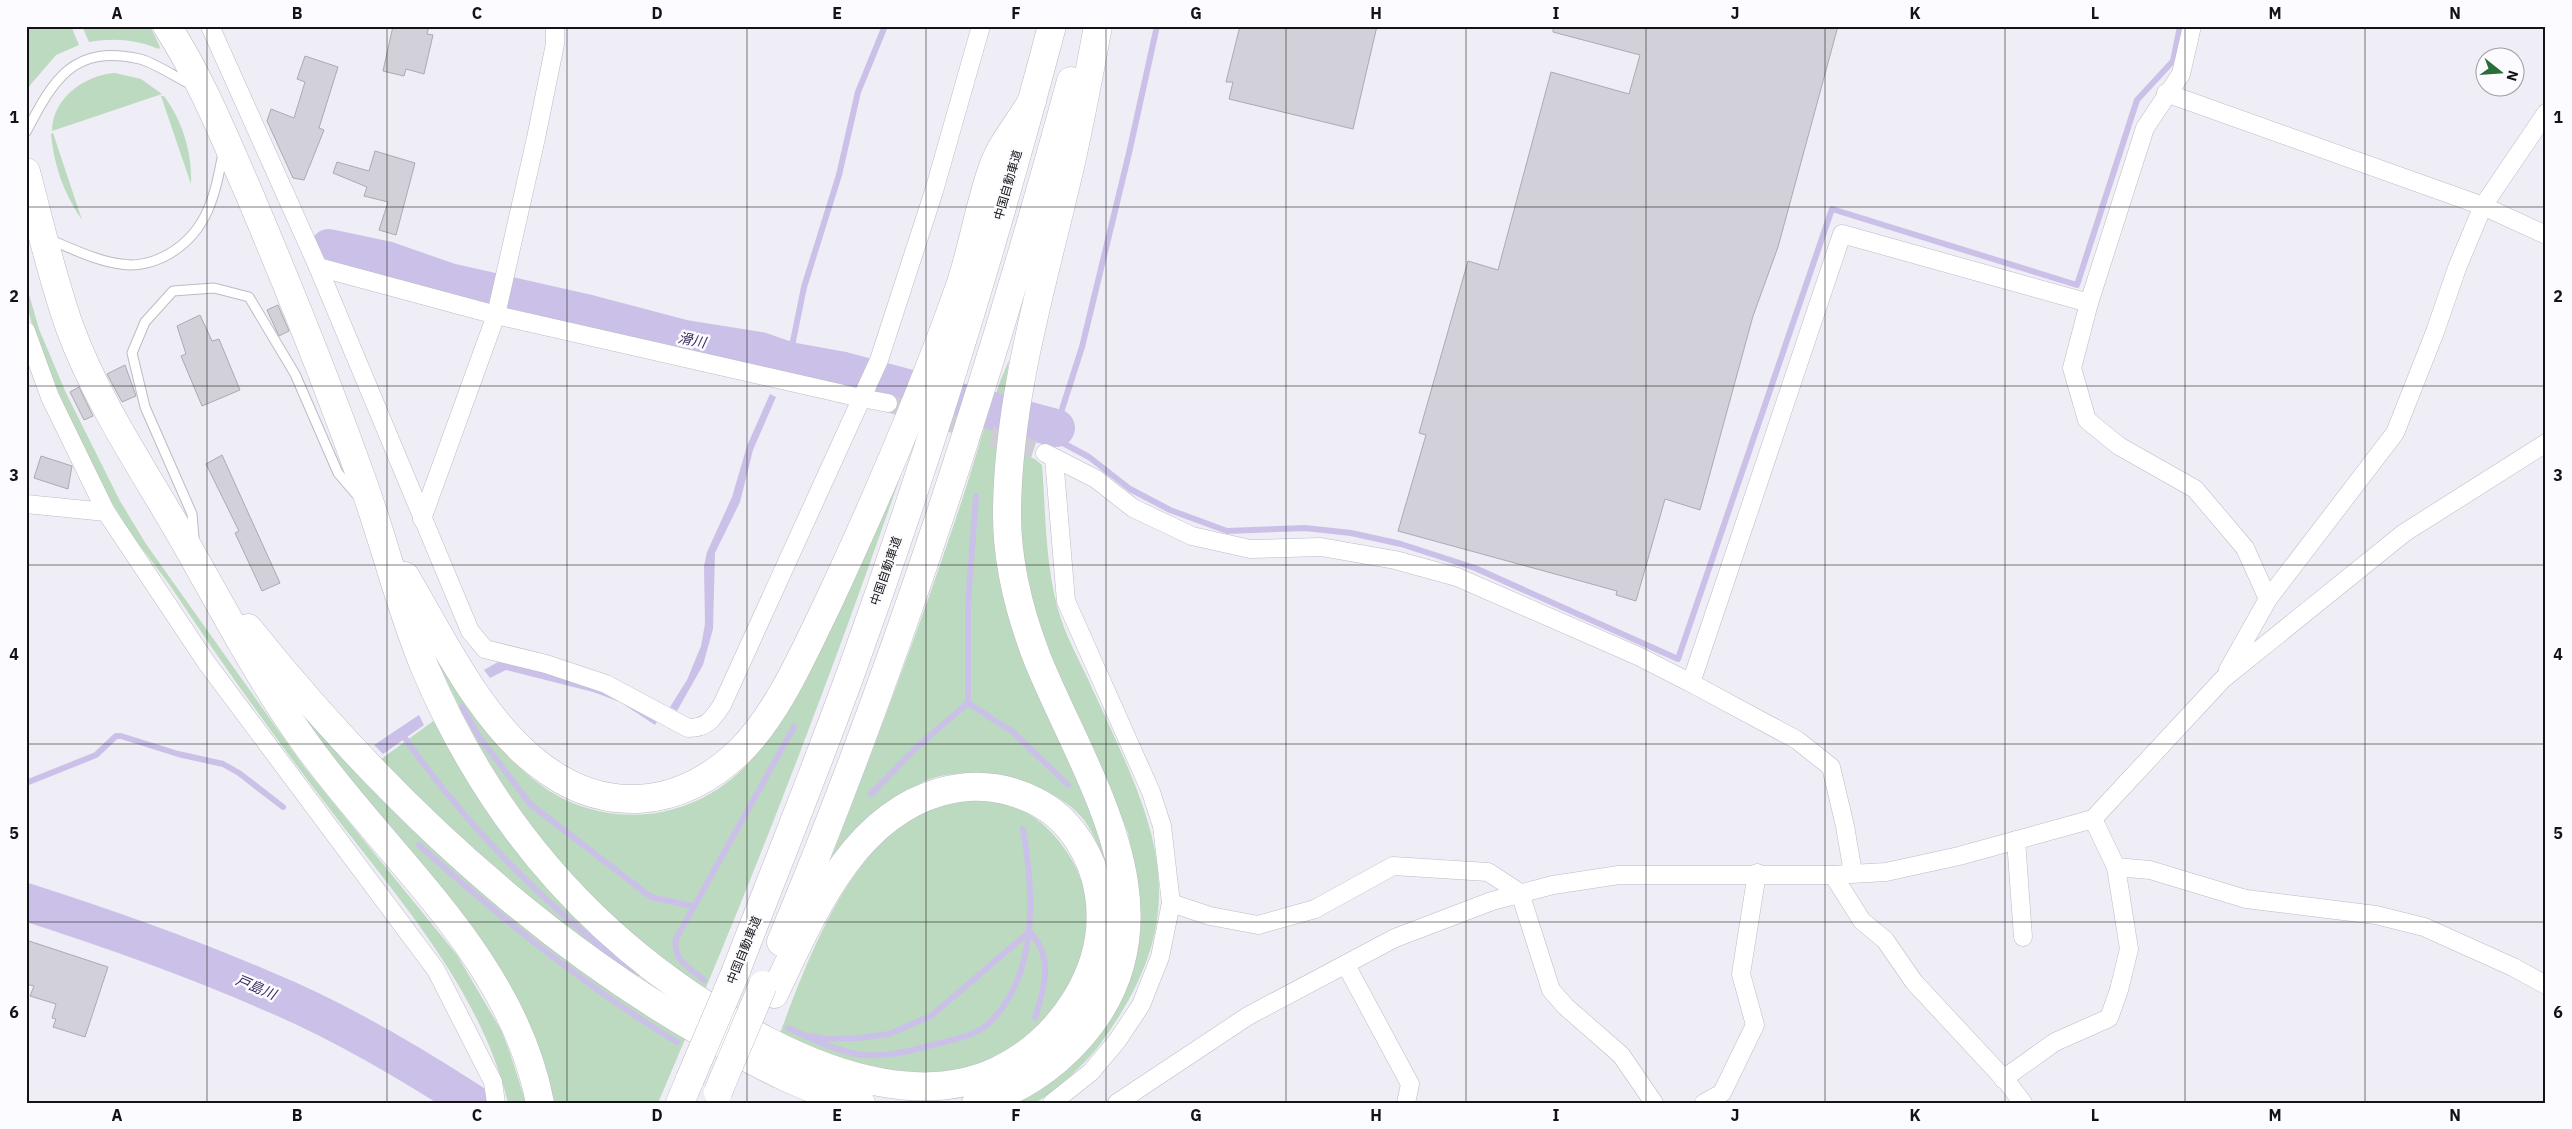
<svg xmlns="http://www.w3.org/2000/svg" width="2572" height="1129" font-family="'IBM Plex Sans','Noto Sans JP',sans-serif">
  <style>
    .green { fill: #bcdabf }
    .water { fill: #cbc1e8 }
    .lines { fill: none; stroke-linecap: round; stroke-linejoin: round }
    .stream { stroke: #cbc1e8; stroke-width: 6 }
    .river { stroke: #cbc1e8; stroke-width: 38 }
    .building { fill: #d2d0d9; stroke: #aca9b2 }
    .street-tunnel { stroke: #ceccd4; stroke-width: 18; stroke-dasharray: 18 9; stroke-linecap: butt }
    .lane-casing { stroke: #bdbbc4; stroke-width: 11 }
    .street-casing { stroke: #bdbbc4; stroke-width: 19 }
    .highway-casing { stroke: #bdbbc4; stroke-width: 29 }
    .lane { stroke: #fff; stroke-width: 9 }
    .street { stroke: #fff; stroke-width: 18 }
    .highway { stroke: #fff; stroke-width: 28 }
    .highway-bridge-casing { stroke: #bdbbc4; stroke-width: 29; stroke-linecap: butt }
    .highway-bridge { stroke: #fff; stroke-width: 28 }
    .grid { fill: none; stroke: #131215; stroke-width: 1; stroke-opacity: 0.55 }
    .labels { text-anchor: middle; stroke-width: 5; stroke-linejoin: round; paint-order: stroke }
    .street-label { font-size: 12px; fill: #131215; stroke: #fcfbff }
    .water-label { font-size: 14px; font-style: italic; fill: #3b2a5b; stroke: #fcfbff }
    .neatline { fill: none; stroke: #131215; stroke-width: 2 }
    .grid-label { font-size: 16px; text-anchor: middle; font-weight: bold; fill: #131215 }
  </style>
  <rect width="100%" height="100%" fill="#efedf6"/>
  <g class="green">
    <polygon points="26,26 71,26 79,45 56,55 26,90"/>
    <path d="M82 26H150L160 47 159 49C134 39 114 38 89 42Z"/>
    <path d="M115 73 141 79 162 94 52 131C52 98 85 75 115 73Z"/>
    <path d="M161 96H164C183 122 192 153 191 184Z"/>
    <path d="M53 133 82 220C64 194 54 166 51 134Z"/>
    <path d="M26 284 39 329 66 393 120 501 146 544 305 768 457 955 501 1030 510 1053 526 1103H508C481 991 401 902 332 812 277 741 225 668 175 593 162 573 146 555 132 535 106 496 84 451 65 407 49 368 26 327 26 284Z"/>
    <path d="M1009 360 994 479 995 555 1009 619 1038 691 1081 784 1110 867 1106 869C1102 853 1094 834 1084 820 1053 780 964 759 919 784 881 805 858 830 830 861 874 747 918 632 957 515 975 464 987 410 1009 360Z"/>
    <path d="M914 437C850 624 781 808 705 990 613 927 539 849 483 752 459 710 440 666 420 623 452 674 481 733 527 774 594 834 694 827 753 758 762 749 768 738 775 728Z"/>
    <path d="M1020 453 1035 459 1042 465C1046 516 1045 571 1061 619 1069 643 1082 665 1092 688 1156 827 1201 909 1098 1047 1088 1060 1049 1099 1033 1103 1027 1104 1019 1103 1014 1103L1136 945 1139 911 1138 884 1128 833 1103 771 1060 683 1035 619 1019 531Z"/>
    <polygon points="288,698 686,1037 658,1103 552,1103 345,774"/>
    <path d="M436 719C464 767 490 820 525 863 560 904 599 940 640 975L637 978C543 914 459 840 380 760Z"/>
    <path d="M985 800C995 802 1008 803 1018 808 1043 820 1060 839 1073 862 1128 963 1020 1079 917 1074 868 1072 823 1052 780 1033 810 955 855 826 947 804 959 801 973 801 985 800Z"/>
  </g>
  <g class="water">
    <polygon points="770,394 776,397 753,450 740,502 715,553 713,629 703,665 677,711 670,707 687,680 701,646 705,624 704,566 707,552 732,497 747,446"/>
    <polygon points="498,662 508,663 589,684 659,718 655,725 620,702 593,692 506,670 490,678 484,670"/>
    <polygon points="419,715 424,725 383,754 374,745"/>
  </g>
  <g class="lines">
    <g class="stream">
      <polyline points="1157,26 1129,153 1082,347 1056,428 1061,442 1089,457 1130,489 1170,510 1227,531 1305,528 1351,533 1401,544 1475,568 1678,659 1832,209 2077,285 2137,100 2173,61 2180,26"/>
      <polyline points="789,361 804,287 839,175 858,92 885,26"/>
      <polyline points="968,703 1013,732 1068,785"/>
      <polyline points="462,707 478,735 530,804 651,897 692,906"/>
      <path d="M402 734C465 824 544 905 632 971"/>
      <polyline points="26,783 96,755 116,736 121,736 178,754 223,764 239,773 283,807"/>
      <polyline points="871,794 918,746 968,703 968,603 976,496"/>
      <path d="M419 845C500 918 584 986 677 1042"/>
      <path d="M1031 933C1054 959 1044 989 1035 1018"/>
      <path d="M704 980C690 968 672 960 676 939L794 727"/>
      <path d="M788 1028C849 1056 865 1064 932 1045 950 1040 975 1037 989 1023 1039 975 1034 892 1023 829"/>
      <polyline points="812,1036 825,1039 859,1038 889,1034 931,1016 1029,932"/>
    </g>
    <g class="river">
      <polyline points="329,248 386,260 449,282 590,314 685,339 760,351 789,361 844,371 1056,428"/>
      <path d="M26 902C107 928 187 956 265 990 338 1020 406 1060 472 1103"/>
    </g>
  </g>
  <g class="building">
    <polygon points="393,26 429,26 427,34 433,35 424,74 406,69 404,76 383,71"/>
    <polygon points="1240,26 1377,26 1353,129 1229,99 1233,82 1226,82"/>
    <polygon points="1553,26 1838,26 1778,247 1753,316 1700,510 1665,499 1636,601 1616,595 1617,591 1398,531 1426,435 1419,433 1468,261 1498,270 1551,72 1629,94 1640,55 1553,32"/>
    <polygon points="305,56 338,67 319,128 324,130 304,180 293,178 267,121 271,109 294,118 305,82 297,79"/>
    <polygon points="375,151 415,163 396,235 379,230 388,202 364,196 367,187 333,173 337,162 369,171"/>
    <polygon points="278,305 289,331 279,336 267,310"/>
    <polygon points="200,315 212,341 219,339 240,390 202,406 181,356 186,354 177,326"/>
    <polygon points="125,365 136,396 122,402 107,374"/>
    <polygon points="79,387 93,416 84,420 70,392"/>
    <polygon points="222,455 280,583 262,591 235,533 239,531 206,464"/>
    <polygon points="41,456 72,466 68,489 34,478"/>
    <polygon points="26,940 108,967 85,1037 53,1027 56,1019 52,1018 56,1004 30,996 34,986 26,984"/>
  </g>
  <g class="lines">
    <polyline class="street-tunnel" points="888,403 1045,453"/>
    <g class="lane-casing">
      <g id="lane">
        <path d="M26 132C54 79 73 44 140 59 153 62 179 79 192 85"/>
        <path d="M48 239C71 248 96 261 121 264 137 267 155 262 169 254 208 231 215 195 223 153"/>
        <polyline points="194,538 192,514 145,407 132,353 145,322 173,291 214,288 249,297 295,374 338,473 356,494"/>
      </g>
    </g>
    <g class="street-casing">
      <g id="street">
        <path d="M210 26 318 267 470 631 485 649 546 664 606 684 688 728C707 728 712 720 722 705L879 360 934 191 981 26"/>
        <polyline points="2166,93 2483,206 2546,235"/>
        <polyline points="318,267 496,315 861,398 888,403"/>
        <polyline points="2089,303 2072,368 2087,420 2119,446 2195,489 2245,548 2268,599"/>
        <polyline points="26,331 50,397 106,512 206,662 436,970 493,1082 496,1103"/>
        <polyline points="1045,453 1096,479 1133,508 1192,536 1250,549 1321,547 1395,560 1457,577 1638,656 1691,683 1797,740 1831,767 1845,826 1853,873"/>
        <polyline points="26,504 106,512"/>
        <polyline points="422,519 496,315 536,138 555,44 555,26"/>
        <polyline points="2228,670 2268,599 2395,433 2435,332 2457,268 2483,206 2546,113"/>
        <polyline points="1691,683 1842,234 2089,303 2145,128 2181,74 2192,26"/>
        <polyline points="2093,819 2116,867 2150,870 2246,899 2376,915 2424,927 2513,967 2546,985"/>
        <polyline points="2016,840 2023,937"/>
        <polyline points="1833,875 1862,921 1885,940 1914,982 2007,1082 2023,1103"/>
        <polyline points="1171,903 1210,916 1258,925 1315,909 1393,866 1488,872 1520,893 1551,990 1566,1007 1621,1055 1654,1103"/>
        <polyline points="1346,965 1410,1084 1406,1103"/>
        <polyline points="2003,1079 2055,1042 2109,1018 2119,990 2129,949 2116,867"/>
        <polyline points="1052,1103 1091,1072 1117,1041 1141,1005 1160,957 1171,903 1162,826 1151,792 1066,601 1054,458"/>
        <polyline points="1117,1103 1248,1016 1395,938 1492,901 1553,885 1619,875 1833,875 1886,872 1959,856 2093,819 2223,679 2404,533 2546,443"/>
        <polyline points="1704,1103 1722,1093 1755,1025 1741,974 1757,873"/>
      </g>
    </g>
    <g class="highway-casing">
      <g id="highway">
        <path d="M167 26C200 77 224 136 248 191 289 288 328 384 363 483 385 544 400 608 425 668 495 833 610 959 769 1042 837 1077 924 1105 997 1071 1061 1041 1110 968 1099 895 1094 857 1070 818 1035 801 1005 786 972 783 940 792 850 818 811 918 774 994"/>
        <path d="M26 172C40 224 52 278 70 328 98 404 145 472 185 542 223 609 259 678 304 741 386 857 512 956 540 1103"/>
        <path d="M405 576C442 638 480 719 537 763 603 816 679 809 739 752 778 714 805 650 829 601 877 498 922 393 960 286 973 247 979 206 993 167 1001 144 1020 122 1032 101"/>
        <path d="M248 628C378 790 531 937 713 1039 760 1065 808 1092 861 1103"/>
        <path d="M781 942C898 663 991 373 1071 81"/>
        <path d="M736 971C775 870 816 769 853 667 929 457 995 242 1052 26"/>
        <polyline points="680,1103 690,1079"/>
        <path d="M976 1103C1016 1093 1053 1068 1080 1037 1186 917 1085 777 1037 658 1019 611 1006 558 1007 508 1009 393 1043 282 1069 171 1080 123 1089 75 1098 26"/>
      </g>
    </g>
    <use href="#lane" class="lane"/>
    <use href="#street" class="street"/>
    <use href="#highway" class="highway"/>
    <g class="highway-bridge-casing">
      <g id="highway-bridge">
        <polyline points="690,1079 736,971"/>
        <polyline points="718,1092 763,985"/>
      </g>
    </g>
    <use href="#highway-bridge" class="highway-bridge"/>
  </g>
  <path class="grid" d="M207 26V1103M387 26V1103M567 26V1103M747 26V1103M926 26V1103M1106 26V1103M1286 26V1103M1466 26V1103M1646 26V1103M1825 26V1103M2005 26V1103M2185 26V1103M2365 26V1103M26 207H2546M26 386H2546M26 565H2546M26 744H2546M26 922H2546"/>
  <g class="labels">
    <g class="street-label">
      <text transform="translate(1008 185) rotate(-74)" y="4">中国自動車道</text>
      <text transform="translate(886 571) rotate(-71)" y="4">中国自動車道</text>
      <text transform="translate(744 950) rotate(-68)" y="4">中国自動車道</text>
    </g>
    <g class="water-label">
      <text transform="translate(692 340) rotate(11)" y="5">滑川</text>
      <text transform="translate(256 987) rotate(23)" y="5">戸島川</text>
    </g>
  </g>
  <rect width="2572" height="1129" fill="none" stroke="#fcfbff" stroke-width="55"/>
  <g transform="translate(2500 72) rotate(107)"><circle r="24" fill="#fcfbff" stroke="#9f9ea1"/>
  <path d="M0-4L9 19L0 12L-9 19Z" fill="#296e39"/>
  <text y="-8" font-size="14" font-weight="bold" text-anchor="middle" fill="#131215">N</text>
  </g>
  <rect x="28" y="28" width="2516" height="1074" class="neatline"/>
  <g class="grid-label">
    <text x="117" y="19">A</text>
    <text x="297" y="19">B</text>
    <text x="477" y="19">C</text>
    <text x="657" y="19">D</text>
    <text x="837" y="19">E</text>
    <text x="1016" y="19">F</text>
    <text x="1196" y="19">G</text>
    <text x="1376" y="19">H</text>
    <text x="1556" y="19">I</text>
    <text x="1735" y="19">J</text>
    <text x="1915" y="19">K</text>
    <text x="2095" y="19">L</text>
    <text x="2275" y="19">M</text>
    <text x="2455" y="19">N</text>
    <text x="14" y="123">1</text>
    <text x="2558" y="123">1</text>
    <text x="14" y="302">2</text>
    <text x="2558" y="302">2</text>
    <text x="14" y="481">3</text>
    <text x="2558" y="481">3</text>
    <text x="14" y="660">4</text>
    <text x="2558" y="660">4</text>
    <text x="14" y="839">5</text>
    <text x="2558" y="839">5</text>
    <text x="14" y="1018">6</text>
    <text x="2558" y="1018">6</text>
    <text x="117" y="1121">A</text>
    <text x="297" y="1121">B</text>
    <text x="477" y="1121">C</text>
    <text x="657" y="1121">D</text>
    <text x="837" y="1121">E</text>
    <text x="1016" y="1121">F</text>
    <text x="1196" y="1121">G</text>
    <text x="1376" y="1121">H</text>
    <text x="1556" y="1121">I</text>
    <text x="1735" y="1121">J</text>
    <text x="1915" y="1121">K</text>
    <text x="2095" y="1121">L</text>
    <text x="2275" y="1121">M</text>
    <text x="2455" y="1121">N</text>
  </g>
</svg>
